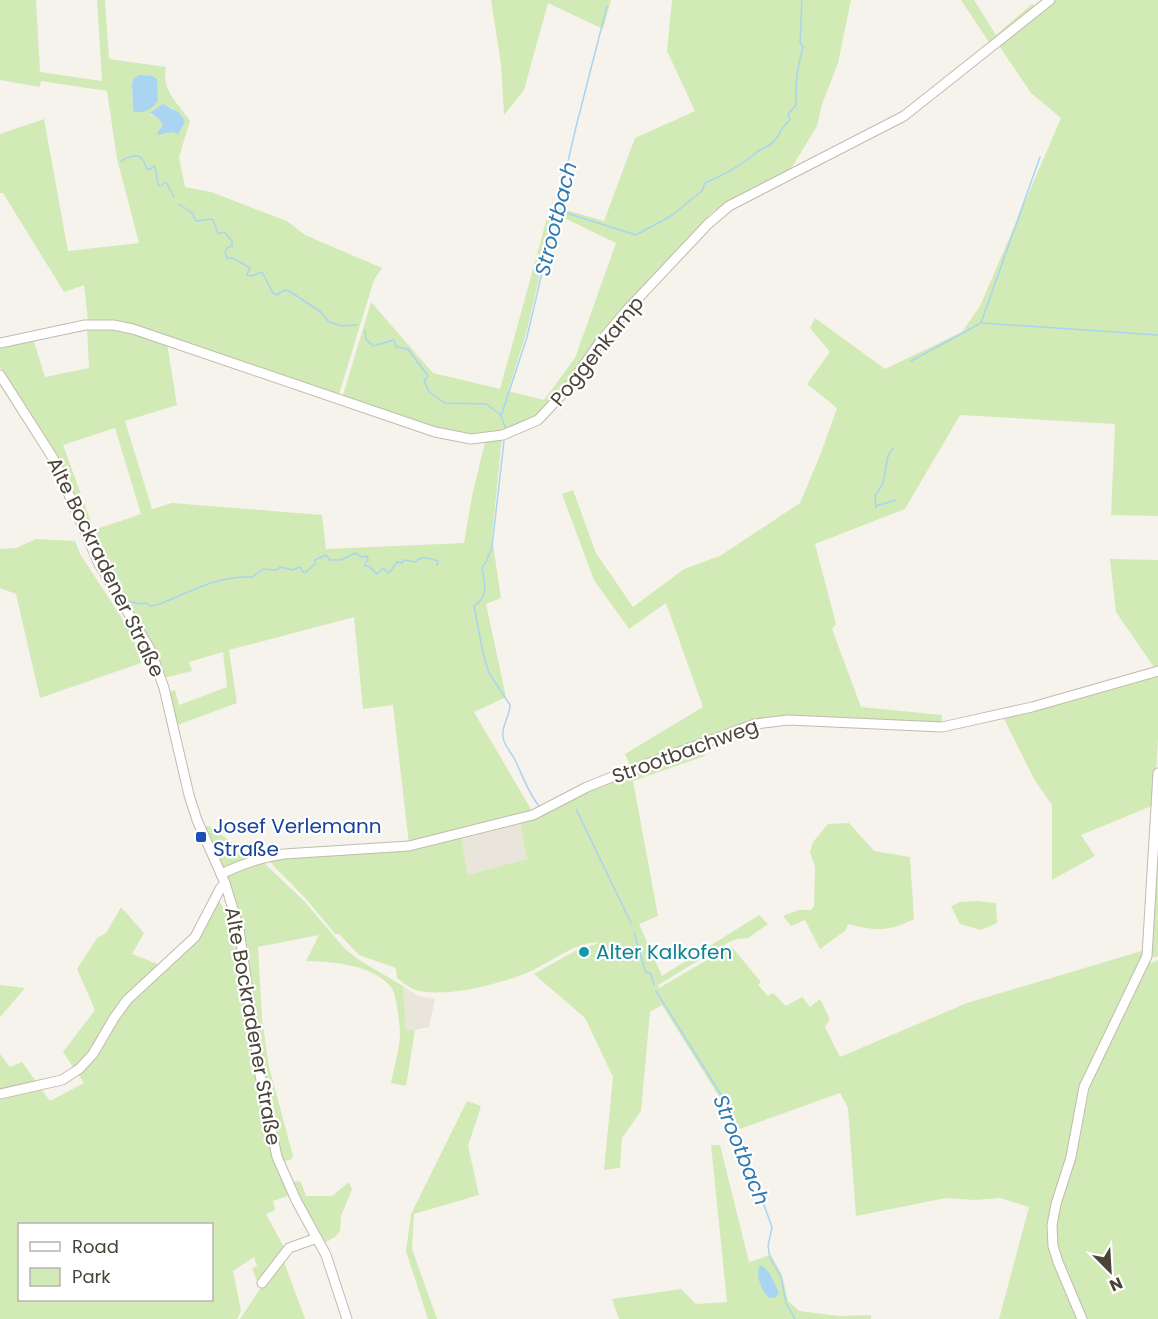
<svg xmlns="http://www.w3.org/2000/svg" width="1158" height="1319" font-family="Poppins,sans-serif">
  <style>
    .residential { fill: #eae5da }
    .green { fill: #d2eab5; fill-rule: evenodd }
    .water { fill: #a9d4f2 }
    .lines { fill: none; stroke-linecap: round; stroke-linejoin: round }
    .stream { stroke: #a9d4f2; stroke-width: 1.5 }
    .minor-casing { stroke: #c2bbae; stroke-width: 11 }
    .minor { stroke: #fff; stroke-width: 9 }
    .transit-dot { fill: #1a4fb4; stroke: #fff; stroke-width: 2 }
    .culture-dot { fill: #0f9aa8; stroke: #fff; stroke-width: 2 }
    .labels { text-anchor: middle; stroke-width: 4.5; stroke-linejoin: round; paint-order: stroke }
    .street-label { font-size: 20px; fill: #4b4439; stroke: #fff }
    .transit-label { font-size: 20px; fill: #164399; stroke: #fff; text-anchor: start }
    .culture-label { font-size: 20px; fill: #0d838f; stroke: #fff; text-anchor: start }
    .water-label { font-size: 21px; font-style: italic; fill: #2e7ab2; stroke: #fff }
  </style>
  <rect width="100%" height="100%" fill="#f6f3ec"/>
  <g class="residential">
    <polygon points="520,823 527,859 468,875 461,837"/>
    <polygon points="403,986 418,996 435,999 429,1027 406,1032"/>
  </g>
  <g class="green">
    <path d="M0 0H36L40 72 102 81 97 0H105L109 59 166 67C161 92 178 102 190 121L179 157 185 187 211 192 287 221 305 235 382 268 374 280 339 394 335 397 132 327 88 321 84 285 64 292 3 193H0V134L44 119 68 251 139 243 117 159 107 91 41 81 40 87 0 80ZM134 78 158 94V101L133 108 132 84ZM165 106 173 108 185 122 179 130 160 135 158 133 163 125 158 118 150 114Z"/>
    <polygon points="491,0 611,0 603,29 548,3 524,90 504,115 501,64"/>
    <polygon points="672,0 851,0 838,63 822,104 817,126 789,172 712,212 623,311 566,388 538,418 503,433 471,437 435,430 345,400 343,395 371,302 433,373 500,389 547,218 553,219 526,334 508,391 544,400 575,358 616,243 558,215 559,208 604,221 635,138 695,111 667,51"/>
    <polygon points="961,0 974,0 996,35 1032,4 1035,8 991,45"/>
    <polygon points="1053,0 1158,0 1158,516 1111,515 1115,424 960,415 905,509 815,544 836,624 832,629 861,707 942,715 941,726 788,718 631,768 625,754 703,707 666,603 629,629 594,580 562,494 573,490 596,553 633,607 684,569 720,556 800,503 821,453 837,408 807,384 830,352 810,328 815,318 885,369 962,332 980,306 1061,118 1031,93 1000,47 1000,44"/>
    <path d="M87 327H113L167 343 177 405 125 421 152 509 172 503 322 515 326 549 464 543 472 496 486 438 502 437 492 537 501 598 486 604 506 697 474 712 532 811 409 845 393 705 363 709 354 617 229 650 237 703 175 726 170 692 175 690 179 705 227 687 223 652 189 662 192 671 163 678 101 564 55 456 0 367V345L33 339 45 377 89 368ZM115 428 141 514 94 530 63 445Z"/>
    <polygon points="36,539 75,541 80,554 131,632 141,663 40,698 16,594 0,588 0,549 16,548"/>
    <polygon points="1110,559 1158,560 1158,669 1156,670 1116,612"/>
    <polygon points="1158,672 1158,739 1154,805 1081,835 1095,856 1052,880 1052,805 1034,779 1002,715"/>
    <path d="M701 746 705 756 633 781 658 916 639 924 662 976 759 915 768 924 748 938 737 939 729 942 658 985 659 988 731 946 761 982 758 985 768 996 773 993 786 1006 802 997 810 1007 820 999 830 1019 825 1027 840 1057 967 1003 1145 950 1097 1053 1049 1221 1079 1319H999L1029 1207 1000 1198 975 1200 946 1198 856 1216 848 1108 840 1093 734 1131 725 1106 662 1005 650 1012 641 1111 622 1138 620 1168 604 1170 613 1077 585 1018 534 974 575 951 599 943C581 939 549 963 531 971 505 983 441 1000 413 989 407 986 402 982 397 978L396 968 359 955 339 934H335L307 900 271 863V858L461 837 468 875 527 859 520 823 586 789Z"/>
    <polygon points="1158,804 1158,956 1153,958 1149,949"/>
    <path d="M849 823 874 851 910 857 914 919C889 932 875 931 848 924L846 930 820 949 805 920 791 926 783 916 799 910H811L814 906 815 867 810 852 813 842 828 824Z"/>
    <polygon points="209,826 247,853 246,858 228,868 221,867 203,827"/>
    <path d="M262 861 304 901 345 949 359 960 403 986 406 1031 415 1030 406 1086 391 1083C394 1067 400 1049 400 1033 400 1025 396 994 392 988 372 964 335 962 306 961L319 935 258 947 262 1019 269 1067 293 1156 292 1159 282 1162 281 1158 224 876Z"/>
    <path d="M217 898 230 918 236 940 263 1114 274 1157 288 1196 273 1201 275 1210 266 1214 285 1249 258 1284 252 1268 257 1266 254 1257 233 1271 241 1311 237 1319H0V1054L10 1067 22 1062 50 1101 84 1083 63 1052 95 1010 77 969 97 938 106 933 121 907 144 933 132 954 160 965 196 939ZM20 1224H212V1300H20Z"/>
    <polygon points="977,901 996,903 997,923 981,930 960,924 951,906 960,902"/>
    <polygon points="1149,957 1151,963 1158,960 1158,1319 1085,1319 1059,1258 1055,1241 1055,1219 1072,1172 1092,1078"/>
    <polygon points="0,985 25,988 0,1017"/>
    <polygon points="467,1101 481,1106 468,1146 479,1195 414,1214 412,1249 437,1319 428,1319 406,1251 411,1214"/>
    <polygon points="711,1145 720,1145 749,1262 771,1255 782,1275 788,1301 799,1311 840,1316 871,1315 871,1319 619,1319 612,1299 681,1289 696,1304 727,1302"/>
    <polygon points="297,1181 301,1182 306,1196 332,1196 349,1182 352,1189 341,1216 340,1231 335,1237 324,1243 292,1184"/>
    <polygon points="283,1259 305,1319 240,1319 264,1283"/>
  </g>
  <g class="water">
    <path d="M139 75 152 76 157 79 158 101C152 109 145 113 134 112L133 108 132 84 134 78Z"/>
    <path d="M163 104C173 110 180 110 185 122L178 134 172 132 159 135 157 133 163 125 158 118 150 113Z"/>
    <path d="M760 1265C770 1269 774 1283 779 1293L775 1298H769C761 1289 755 1276 760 1265Z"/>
  </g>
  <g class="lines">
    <g class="stream">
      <path d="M121 162C124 158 135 154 140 157 143 158 146 167 148 170L155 166 158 185 161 186 166 182 174 197"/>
      <polyline points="179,204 192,213 196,221 211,219 213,220 218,234 224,232 232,241 232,246 227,248 225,252 227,258 233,258 250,268 247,275 252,276 262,272 273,293 276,295 285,290 289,291 321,312 329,322 342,326 357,325"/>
      <path d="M557 210 636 235 671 216 702 191 705 183C727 173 739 167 757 152 761 148 769 147 773 142 780 136 780 128 790 120L788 114 796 105C795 85 797 67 803 47L800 42 802 0"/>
      <polyline points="982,323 1158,335"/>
      <polyline points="365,330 366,339 373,346 394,340 396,347 408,349 428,376 424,381 429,392 445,403 486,404 501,415"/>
      <polyline points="911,361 981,323 1040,157"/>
      <polyline points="506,429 501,416 527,337 576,127 607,6"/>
      <path d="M504 441 492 547 486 562 482 567C484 583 490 596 474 606L483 653 489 673 510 705C510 716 501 726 503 737 504 745 510 751 514 758 522 773 528 794 540 807"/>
      <polyline points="876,506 896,500"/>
      <polyline points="876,508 875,496 883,483 888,456 893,448"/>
      <path d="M128 601 140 604 146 603 150 606 157 605C192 592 213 576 252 577 267 567 258 569 276 570L281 567 292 570 300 567 303 572H306L315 564V560L326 555 330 560H341L355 553 362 557 367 556 368 559 364 566H369L377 574 383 568 388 573 390 572 397 562 402 563 404 560 415 562C422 555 429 558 438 561L437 565"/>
      <polyline points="576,809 631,923"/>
      <polyline points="634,932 645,971 651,974 654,985"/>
      <polyline points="656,991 728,1106 772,1227 768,1246 770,1258 781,1277 786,1303 795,1319"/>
    </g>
    <g class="minor-casing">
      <g id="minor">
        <polyline points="0,343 85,325 113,325 133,329 435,432 471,439 503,435 538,420 568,388 600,342 628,309 708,224 729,206 904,116 1050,0"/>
        <polyline points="0,375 53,458 99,564 150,649 164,688 189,795 197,820 225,883 239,929 260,1075 277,1157 296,1200 326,1255 347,1319"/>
        <path d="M221 874C242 864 261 857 284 854L409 846 533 815 587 787 617 775 755 724 788 720 942 727 1032 707 1158 671"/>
        <polyline points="0,1094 62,1080 79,1069 93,1054 114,1018 127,1000 195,937 220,889 225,883"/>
        <polyline points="262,1283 289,1248 317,1238"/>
        <polyline points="1082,1319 1058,1262 1053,1246 1052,1225 1056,1204 1071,1157 1084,1087 1147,956 1158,773"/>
      </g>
    </g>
    <use href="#minor" class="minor"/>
  </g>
  <rect class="transit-dot" x="195" y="831" width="12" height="12" rx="3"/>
  <circle class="culture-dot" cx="584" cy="952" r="6"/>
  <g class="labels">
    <g class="street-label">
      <text transform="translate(597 351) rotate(-51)" y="7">Poggenkamp</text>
      <text transform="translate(106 567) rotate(64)" y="7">Alte Bockradener Straße</text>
      <text transform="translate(685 751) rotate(-20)" y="7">Strootbachweg</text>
      <text transform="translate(253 1026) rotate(80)" y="7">Alte Bockradener Straße</text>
    </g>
    <g class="transit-label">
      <text x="213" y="833">Josef Verlemann<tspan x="213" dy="23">Straße</tspan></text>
    </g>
    <g class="culture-label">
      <text x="596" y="959">Alter Kalkofen</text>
    </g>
    <g class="water-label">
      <text transform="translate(556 219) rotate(-76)" y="7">Strootbach</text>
      <text transform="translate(741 1150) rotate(68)" y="7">Strootbach</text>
    </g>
  </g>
  <rect x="18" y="1223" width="195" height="78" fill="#ffffff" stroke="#b7b4b0" stroke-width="1.5"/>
  <rect x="30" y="1242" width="30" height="9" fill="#ffffff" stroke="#b7b4b0" stroke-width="1.5"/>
  <text x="72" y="1253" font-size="18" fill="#4b4439">Road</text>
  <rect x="30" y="1268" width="30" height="18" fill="#d2eab5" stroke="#b7b4b0" stroke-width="1.5"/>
  <text x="72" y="1283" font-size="18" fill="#4b4439">Park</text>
  <g transform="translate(1110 1271) rotate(156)" stroke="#ffffff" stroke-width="4.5" paint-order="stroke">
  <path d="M0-4.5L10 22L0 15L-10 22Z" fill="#4b4439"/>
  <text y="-9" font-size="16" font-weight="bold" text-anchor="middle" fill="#4b4439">N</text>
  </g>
</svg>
